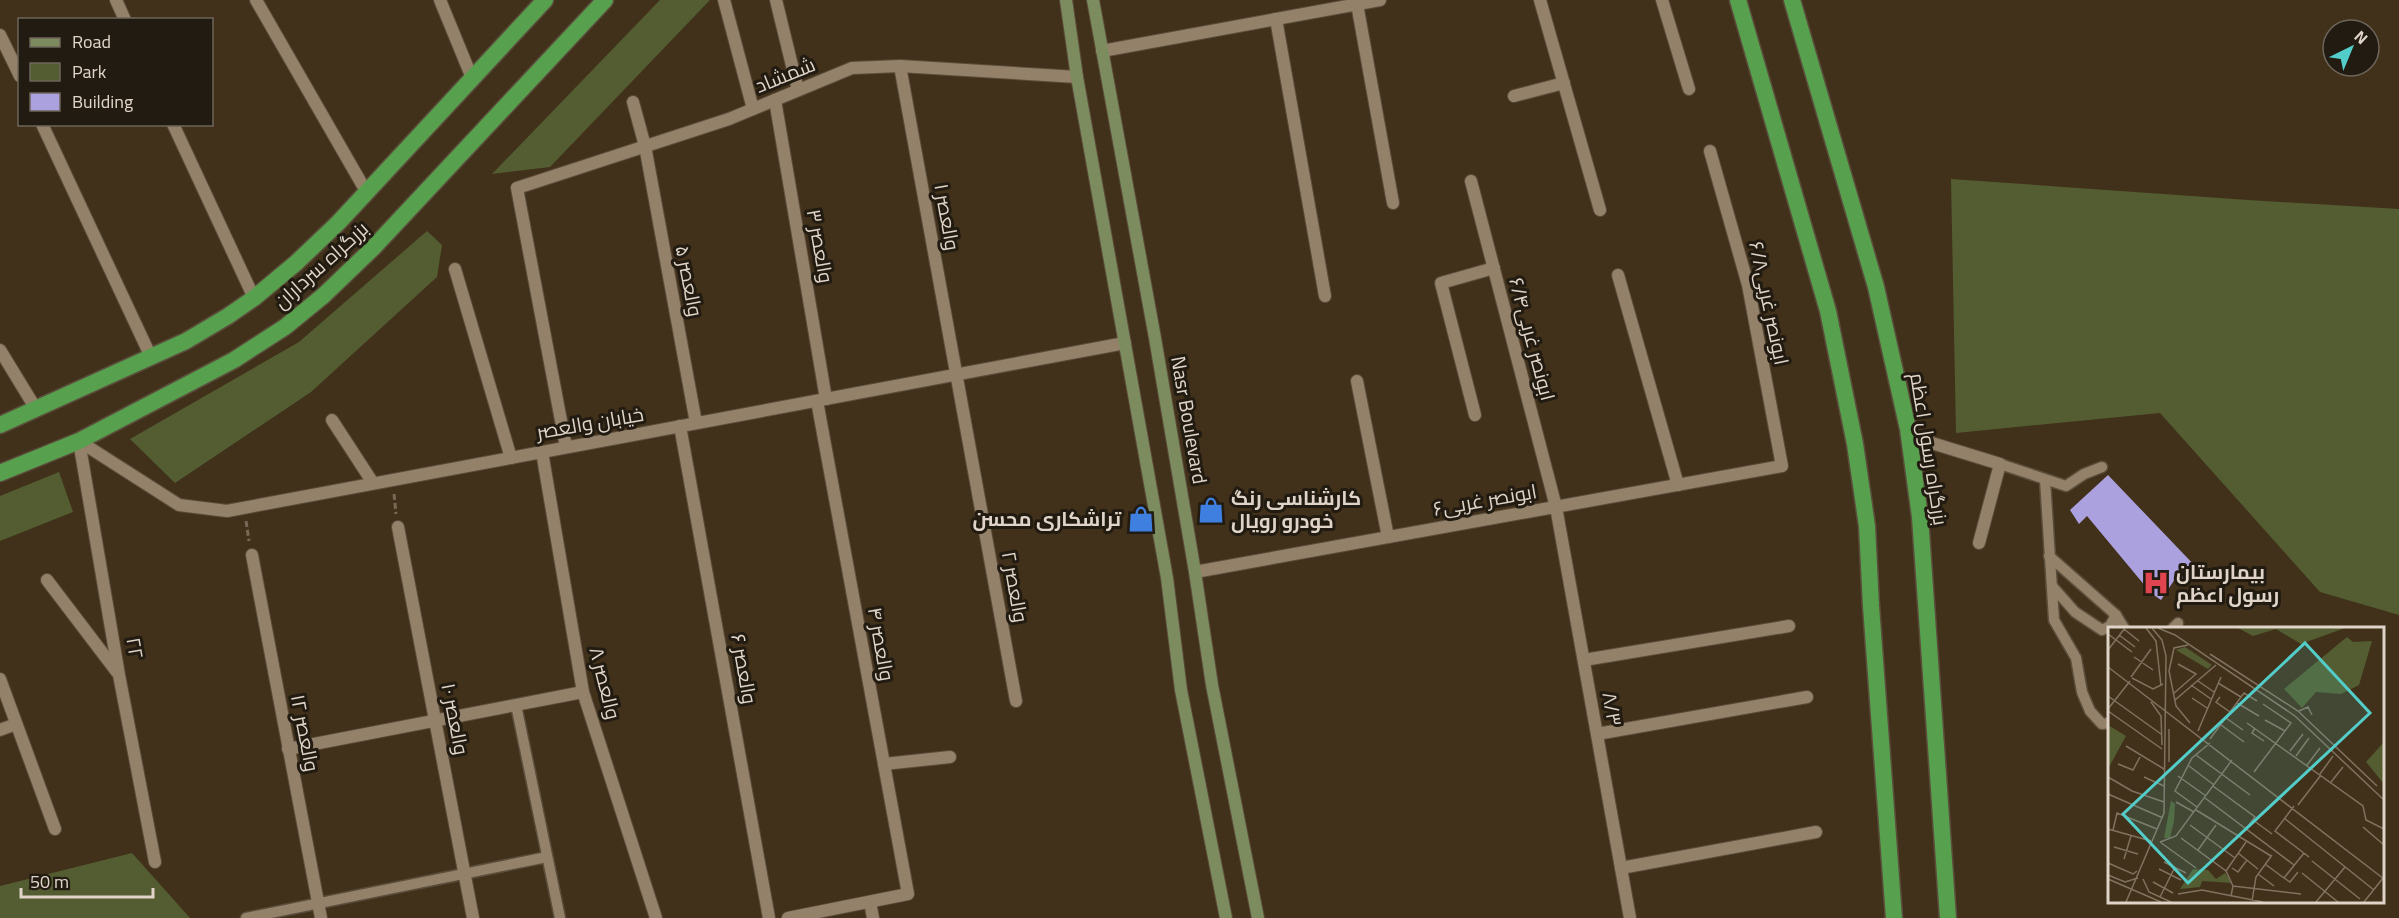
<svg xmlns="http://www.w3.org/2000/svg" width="2399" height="918" font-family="Georgia,Cairo,serif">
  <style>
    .green { fill: #535d31 }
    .building { fill: #aba1de }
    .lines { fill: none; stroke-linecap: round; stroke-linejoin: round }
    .service-casing { stroke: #5b4d3b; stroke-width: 13 }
    .minor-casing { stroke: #5b4d3b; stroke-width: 14 }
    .secondary-casing { stroke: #5b4d3b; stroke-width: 14 }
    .trunk-casing { stroke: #5b4d3b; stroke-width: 19 }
    .path { stroke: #776956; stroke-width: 3; stroke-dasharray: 6 3; stroke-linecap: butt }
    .service { stroke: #948169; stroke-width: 10 }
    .minor { stroke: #948169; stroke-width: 12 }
    .secondary { stroke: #7d8c5f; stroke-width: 12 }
    .trunk { stroke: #56a04e; stroke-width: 16 }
    .labels { text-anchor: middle; stroke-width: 6; stroke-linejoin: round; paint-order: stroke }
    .street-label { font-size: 20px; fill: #dfd4c7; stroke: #221b11 }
    .poi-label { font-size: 20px; font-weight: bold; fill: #dfd4c7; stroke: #221b11; text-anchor: start }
    .inset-road { fill: none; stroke: #807260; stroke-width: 1.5 }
    .view { fill: #53cdc9; fill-opacity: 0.15; stroke: #53cdc9; stroke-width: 3 }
    .inset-edge { fill: none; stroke: #dfd4c7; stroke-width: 3 }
  </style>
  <rect width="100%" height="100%" fill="#41311b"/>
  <g class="green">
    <polygon points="660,0 710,0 550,167 492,174"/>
    <polygon points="1951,179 2248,200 2399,209 2399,615 2320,592 2160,413 1956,433"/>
    <polygon points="427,231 442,245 437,277 311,392 175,483 130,439 299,342"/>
    <polygon points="59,472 73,512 0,541 0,496"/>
    <polygon points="132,853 190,918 0,918 0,886"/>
  </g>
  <polygon class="building" points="2108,475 2198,569 2185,586 2177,576 2161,600 2151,593 2087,516 2079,524 2070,510"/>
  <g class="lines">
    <g class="service-casing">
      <g id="service">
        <polyline points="2000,464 2066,486 2084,474 2102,467"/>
        <polyline points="2045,480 2054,620 2076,658 2082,692 2090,711 2102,724 2110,723"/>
        <polyline points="2049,556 2116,615 2124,628"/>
        <polyline points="2052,586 2075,612 2102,630 2110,626 2116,615"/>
        <polyline points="2173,628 2178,623"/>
        <polyline points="516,705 560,918"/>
        <polyline points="246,918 547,857"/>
      </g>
    </g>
    <g class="minor-casing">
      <g id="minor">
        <polyline points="116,0 125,20"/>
        <polyline points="256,0 367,193"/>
        <polyline points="440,0 472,78"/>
        <polyline points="724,0 753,109"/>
        <polyline points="776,0 798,90"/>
        <polyline points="1540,0 1600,210"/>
        <polyline points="1662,0 1689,89"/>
        <polyline points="1357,4 1393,203"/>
        <polyline points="1276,19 1325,296"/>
        <polyline points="0,35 20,76"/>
        <polyline points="1102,51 1380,0"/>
        <polyline points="900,66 1016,701"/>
        <polyline points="1514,96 1564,83"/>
        <polyline points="775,100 826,399"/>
        <polyline points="633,102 645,146 696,423"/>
        <polyline points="42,124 151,357"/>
        <polyline points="173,124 254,298"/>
        <polyline points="1471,181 1556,507 1630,918"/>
        <polyline points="455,269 511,458"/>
        <polyline points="1618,275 1678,485"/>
        <polyline points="0,350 36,409"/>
        <polyline points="1357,381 1388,537"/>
        <polyline points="1475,415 1441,283 1494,268"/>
        <polyline points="332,420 373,483"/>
        <polyline points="680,426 769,918"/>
        <polyline points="1909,436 2000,464 1979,543"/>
        <polyline points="79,441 179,505 227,511 1125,343"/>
        <polyline points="79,441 119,675 155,862"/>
        <polyline points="566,447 517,188 729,119 852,68 900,66 1077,77"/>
        <polyline points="542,452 583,692 656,918"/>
        <polyline points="398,527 473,918"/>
        <polyline points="252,555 321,918"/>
        <polyline points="1195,572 1782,466 1748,285 1710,151"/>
        <polyline points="47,580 117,672"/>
        <polyline points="1584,660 1789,626"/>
        <polyline points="0,679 55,829"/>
        <polyline points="0,730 16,724"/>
        <polyline points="1597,734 1807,697"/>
        <polyline points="288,749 583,692"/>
        <polyline points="884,764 950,757"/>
        <polyline points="1621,868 1816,832"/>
        <polyline points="870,902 873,918"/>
        <polyline points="788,918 908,894 817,401"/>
      </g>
    </g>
    <g class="secondary-casing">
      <g id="secondary">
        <polyline points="1066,0 1077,77 1167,578 1181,690 1226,918"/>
        <polyline points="1093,0 1155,338 1195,572 1212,685 1258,918"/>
      </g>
    </g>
    <g class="trunk-casing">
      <g id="trunk">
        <polyline points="1738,0 1828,311 1855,444 1867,526 1871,606 1894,918"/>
        <polyline points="1792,0 1876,287 1908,429 1920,517 1948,918"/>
        <polyline points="0,425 186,341 228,316 254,298 296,263 338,223 545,0"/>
        <polyline points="0,473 79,441 234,360 285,327 323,296 373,248 605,0"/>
      </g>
    </g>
    <g class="path">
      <polyline points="394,494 396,514"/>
      <polyline points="246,521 249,541"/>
    </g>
    <use href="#service" class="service"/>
    <use href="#minor" class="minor"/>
    <use href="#secondary" class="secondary"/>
    <use href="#trunk" class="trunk"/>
  </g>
  <defs>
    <g id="shop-bare" transform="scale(2.07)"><path d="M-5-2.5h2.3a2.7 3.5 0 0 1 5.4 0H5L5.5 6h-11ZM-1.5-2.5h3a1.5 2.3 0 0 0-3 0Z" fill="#3f7fe0" stroke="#221b11" stroke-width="2.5" paint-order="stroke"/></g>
    <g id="hospital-bare" transform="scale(2.07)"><path d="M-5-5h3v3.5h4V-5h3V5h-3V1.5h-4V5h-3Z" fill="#e0444e" stroke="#221b11" stroke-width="2.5" paint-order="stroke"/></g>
  </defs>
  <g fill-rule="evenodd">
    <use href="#shop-bare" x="1211" y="510"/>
    <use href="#shop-bare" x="1141" y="519"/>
    <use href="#hospital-bare" x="2156" y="583"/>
  </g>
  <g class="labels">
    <g class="street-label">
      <text transform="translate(785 75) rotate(-22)" y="7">شمشاد</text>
      <text transform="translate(947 217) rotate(80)" y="7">والعصر ۱</text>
      <text transform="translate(820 246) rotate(80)" y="7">والعصر ۳</text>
      <text transform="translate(321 265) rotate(-42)" y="7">بزرگراه سرداران</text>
      <text transform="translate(689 281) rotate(79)" y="7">والعصر ۵</text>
      <text transform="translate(1769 303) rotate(78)" y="7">۶/۸ابونصر غربی</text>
      <text transform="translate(1532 339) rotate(75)" y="7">۶/۴ابونصر غربی</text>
      <text transform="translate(1189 420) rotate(80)" y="7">Nasr Boulevard</text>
      <text transform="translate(590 423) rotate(-10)" y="7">خیابان والعصر</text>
      <text transform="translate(1929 449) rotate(81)" y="7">بزرگراه رسول اعظم</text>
      <text transform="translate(1485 500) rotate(-10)" y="7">۶ابونصر غربی</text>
      <text transform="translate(1015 587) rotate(80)" y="7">والعصر ۲</text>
      <text transform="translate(881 644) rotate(80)" y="7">والعصر ۴</text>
      <text transform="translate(135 648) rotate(80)" y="7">۲۲</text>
      <text transform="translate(744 669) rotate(80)" y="7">والعصر ۶</text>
      <text transform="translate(605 683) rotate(76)" y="7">والعصر ۸</text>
      <text transform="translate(1612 709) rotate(80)" y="7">۸/۳</text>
      <text transform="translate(455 719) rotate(79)" y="7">والعصر ۱۰</text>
      <text transform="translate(305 733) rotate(79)" y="7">والعصر ۱۲</text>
    </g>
    <g class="poi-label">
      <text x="1231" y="505">کارشناسی رنگ<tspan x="1231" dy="23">خودرو رویال</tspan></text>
      <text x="1121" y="526" text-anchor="end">تراشکاری محسن</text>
      <text x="2176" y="579">بیمارستان<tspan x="2176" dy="23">رسول اعظم</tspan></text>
    </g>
  </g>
  <g transform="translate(2108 627)">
    <rect width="276" height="276" fill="#41311b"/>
    <path d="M130 1H237L193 17 168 2 145 9ZM239 10 245 15 264 14 251 58 233 67 208 65 194 81 176 62ZM77 20 104 38 100 42 68 23ZM0 98 18 109 0 142ZM276 115V157L258 135ZM63 174 67 177 66 194 62 211H56ZM85 242 100 243 108 252 117 246 124 256 94 254 92 260 72 262Z" fill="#535d31"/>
    <path class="inset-road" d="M38 1 48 14 53 59M50 1 67 8 187 89 276 173M16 2 31 14M0 7 24 25M11 8 27 20M80 18 66 21 61 44 68 79 82 96M0 23 17 1M102 27 190 84 269 159M26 30 45 43M0 40 276 252M23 50 43 22M24 51 45 62 55 57M90 54 106 65M110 56 133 70M83 58 103 72M65 67 88 47 70 37M0 69 53 107M112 70 108 75 122 85M84 71 99 81M67 73 108 38M43 75 53 89 54 118M129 76 151 89M0 82 22 54M0 84 54 122M191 84 200 80 204 88M118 91 135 103M157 93 177 104M139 96 255 179 258 193 276 202M113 98 136 115M147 101 144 106 156 114M90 104 113 50M102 112 136 66 149 74M18 119 56 142M182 124 195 107M88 128 142 168M188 129 201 111M61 135V102M10 137 25 143 32 130M199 138 212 121M81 139 106 158M146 145 183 96 155 77M212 147 225 129M70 149 98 169M0 150 24 164 56 175M36 150 56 159M223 155 235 140M105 159 147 190 138 202M0 167 55 191M97 171 186 238M68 175 86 185M190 178 213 148M186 179 167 204 201 230M89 180 67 164 84 131 102 116M88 183 163 229M176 191 266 263M145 193 164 207M82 198 127 231M255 200 276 218M0 202 43 214M5 203 9 186 49 202M73 211 118 244 125 259 123 269M52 215 68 209 124 133M52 215 88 241M6 220 30 227M90 223 108 198M130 226 150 242M16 232 23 209M204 234 252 272M56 235 78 246M0 236 25 247 29 244M157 237 176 251 196 226M124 241 130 245 139 233M51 242 73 253M118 244 138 215M194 246 230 275M150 247 166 259M0 248 17 255 30 251M176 251 182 255 190 245M0 252 53 275M35 252 41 265 63 275M45 255 65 266M125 259 193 267M70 267 94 263 155 275M52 270 67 240M144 274 148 250 164 228M18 275 56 186 58 29 54 13 44 1M208 275 237 240M256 275 275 251"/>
    <path class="view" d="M197 16 262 86 80 256 15 187Z"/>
    <rect width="276" height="276" class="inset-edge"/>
  </g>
  <rect x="18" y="18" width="195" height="108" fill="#221b11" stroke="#6e655a" stroke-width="1.5"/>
  <rect x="30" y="38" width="30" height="9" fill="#7d8c5f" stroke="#6e655a" stroke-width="1.5"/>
  <text x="72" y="48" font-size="18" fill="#dfd4c7">Road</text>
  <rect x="30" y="63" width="30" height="18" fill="#535d31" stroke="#6e655a" stroke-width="1.5"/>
  <text x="72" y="78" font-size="18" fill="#dfd4c7">Park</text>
  <rect x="30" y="93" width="30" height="18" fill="#aba1de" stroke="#6e655a" stroke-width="1.5"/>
  <text x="72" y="108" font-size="18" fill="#dfd4c7">Building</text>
  <g transform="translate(2351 48) rotate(43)"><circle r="28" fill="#221b11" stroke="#6e655a" stroke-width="1.5"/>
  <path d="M0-4.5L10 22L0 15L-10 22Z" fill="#53cdc9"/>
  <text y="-9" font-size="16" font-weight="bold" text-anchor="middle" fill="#dfd4c7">N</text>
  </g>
  <path d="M21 888v9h132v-9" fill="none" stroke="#dfd4c7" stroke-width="3"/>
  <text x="30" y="888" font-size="18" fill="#dfd4c7" stroke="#221b11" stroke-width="4.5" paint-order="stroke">50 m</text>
</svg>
